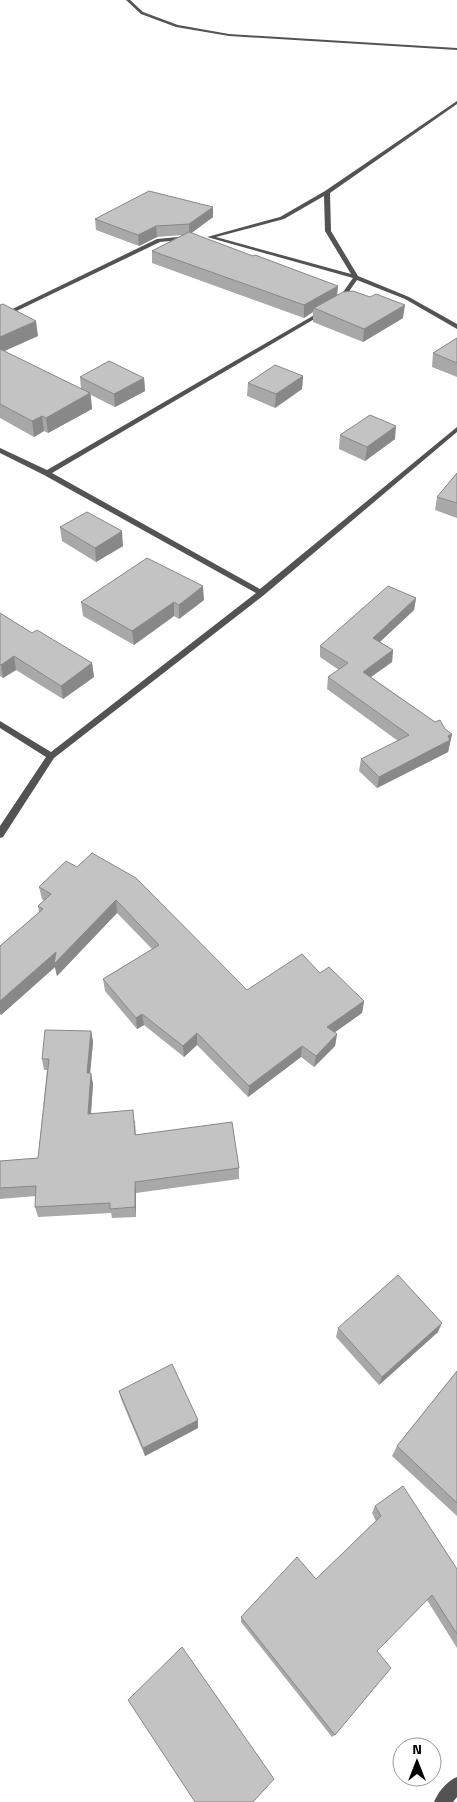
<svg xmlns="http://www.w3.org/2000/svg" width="457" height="1802" font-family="'Titillium Web',sans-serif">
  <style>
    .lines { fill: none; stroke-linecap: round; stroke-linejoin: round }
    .street { fill: #535353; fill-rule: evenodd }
    .wall { fill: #a8a8a8 }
    .shaded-wall { fill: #888 }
    .building { fill: #c3c3c3; stroke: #888 }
  </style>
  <rect width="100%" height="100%" fill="#fff"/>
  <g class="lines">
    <g class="street">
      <polygon points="126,0 130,0 143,12 178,25 229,34 457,48 457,50 229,36 176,27 141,14"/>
      <path d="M457 101V104L330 193 331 231 358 276 409 297 457 324V329L405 299 357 280 341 303H337L336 302 353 278 207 237 280 217 325 191ZM324 196 325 231 351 274 216 237 284 219Z"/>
      <polygon points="188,236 190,237 190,239 160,242 0,319 0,315 157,239"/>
      <polygon points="323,310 328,311 52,473 260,589 457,427 457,432 264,595 54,758 3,837 0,838 0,826 46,757 0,728 0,721 51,752 256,593 44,475 0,453 0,448 47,470"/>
      <path d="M457 1777V1797L453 1802H434C438 1792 447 1781 457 1777Z"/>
    </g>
  </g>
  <g class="wall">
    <polygon points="213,217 191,233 337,295 403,318 363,342 313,322 313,312 304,318 152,263 152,251 182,235 157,237 139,246 96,230 95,219"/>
    <polygon points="0,305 38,336 4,351 81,389 80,377 144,378 145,391 115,407 91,395 92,409 48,433 44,431 34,437 0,418"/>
    <polygon points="457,338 457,377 432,367 433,353"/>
    <polygon points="303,376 302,389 275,408 247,396 248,383"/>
    <polygon points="340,435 395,439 365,461 339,449"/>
    <polygon points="457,473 457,518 435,510 437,497"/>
    <polygon points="60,527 123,546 96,562 62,541"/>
    <polygon points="416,598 414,610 380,642 393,650 392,662 371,677 452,734 448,752 377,788 359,771 361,759 398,741 327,689 328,677 339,670 320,657 320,646"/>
    <polygon points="204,600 179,619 174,616 134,645 83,616 81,602"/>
    <polygon points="0,613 32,633 92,663 94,677 63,699 16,670 3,678 0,676"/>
    <polygon points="66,861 247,990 320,973 364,1001 362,1013 334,1033 337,1034 335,1046 314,1067 301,1057 248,1097 197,1045 184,1057 144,1025 137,1029 105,991 103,979 152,949 117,913 57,976 55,967 1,1015 0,1014 0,946 39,912 38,906 44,901 42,899 39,887"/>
    <polygon points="91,1031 93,1042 90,1073 93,1084 91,1114 135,1121 136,1135 239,1168 239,1179 136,1193 136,1217 112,1218 111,1213 38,1217 35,1207 36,1196 0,1199 0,1161 38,1158 47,1070 44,1070 42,1059"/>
    <polygon points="338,1328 438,1332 379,1385 336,1337"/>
    <polygon points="457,1371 457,1516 392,1456 397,1446"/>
    <polygon points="119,1391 198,1428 145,1456 121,1399"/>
    <polygon points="375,1506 457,1569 457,1648 427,1600 377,1651 335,1735 332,1737 241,1622 241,1617 316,1579 376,1521 372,1513"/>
  </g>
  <g class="shaded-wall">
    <polygon points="213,207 213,217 189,235 189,224"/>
    <polygon points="156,226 157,237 139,246 138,235"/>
    <polygon points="338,286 337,298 314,308 313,312 304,318 304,305"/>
    <polygon points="405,305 403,318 363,342 364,329"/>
    <polygon points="36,321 38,336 0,353 0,337"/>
    <polygon points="303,376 302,389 275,408 276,394"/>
    <polygon points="144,378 145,391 115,407 114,394"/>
    <polygon points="90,393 92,409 48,433 46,418"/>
    <polygon points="42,416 44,431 34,437 32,421"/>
    <polygon points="396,426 395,439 365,461 367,447"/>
    <polygon points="122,531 123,546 96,562 95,548"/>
    <polygon points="203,586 204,600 179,619 179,605"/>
    <polygon points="416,598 414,610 371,650 373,638"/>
    <polygon points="174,602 174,616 134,645 132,631"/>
    <polygon points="393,650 392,662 362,683 363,672"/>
    <polygon points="14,656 16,670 3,678 1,665"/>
    <polygon points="92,663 94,677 63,699 61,686"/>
    <polygon points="452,734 448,752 377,788 379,777"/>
    <polygon points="116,900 117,913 57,976 55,967 1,1015 0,1012 0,1001 56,952"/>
    <polygon points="364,1001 362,1013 325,1039 327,1027"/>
    <polygon points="142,1014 144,1025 137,1029 136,1018"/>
    <polygon points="91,1031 93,1042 89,1084 87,1073"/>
    <polygon points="197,1033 197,1045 184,1057 183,1046"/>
    <polygon points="337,1034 335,1046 314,1067 316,1056"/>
    <polygon points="302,1046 301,1057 248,1097 249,1086"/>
    <polygon points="91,1073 93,1084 90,1125 88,1114"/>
    <polygon points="135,1182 136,1193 136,1217 135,1207"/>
    <polygon points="442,1323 438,1332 379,1385 382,1377"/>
    <polygon points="198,1420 198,1428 145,1456 143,1448"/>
  </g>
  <g class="building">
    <polygon points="149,191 213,207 189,224 156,226 138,235 95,219"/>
    <polygon points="189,232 253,256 255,255 338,286 304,305 152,251"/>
    <polygon points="353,291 370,297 376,294 405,305 364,329 314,308 343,292"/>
    <polygon points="3,304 36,321 0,337 0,305"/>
    <polygon points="457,338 457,363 433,353"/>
    <polygon points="0,349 90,393 46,418 42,416 32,421 0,404"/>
    <polygon points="109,361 144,378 114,394 80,377"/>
    <polygon points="275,365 303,376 276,394 248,383"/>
    <polygon points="370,415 396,426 367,447 340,435"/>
    <polygon points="457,473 457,503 437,497"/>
    <polygon points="87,512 122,531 95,548 60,527"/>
    <polygon points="147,558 203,586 179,605 174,602 132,631 81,602"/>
    <polygon points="388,586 416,598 373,638 393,650 363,672 435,722 440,720 445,729 452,734 448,736 450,740 379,777 361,759 409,735 328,677 348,663 320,646"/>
    <polygon points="0,613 32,633 37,630 92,663 61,686 14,656 1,665 0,664"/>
    <polygon points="92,853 136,878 247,990 302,954 320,973 329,967 364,1001 327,1027 337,1034 316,1056 302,1046 249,1086 197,1033 183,1046 142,1014 136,1018 103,979 159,945 116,900 54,964 56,952 0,1001 0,946 43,909 38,906 51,894 39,887 66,861 77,867"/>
    <polygon points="45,1030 91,1031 87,1073 91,1073 88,1114 133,1110 135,1135 232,1122 239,1168 135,1182 135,1207 110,1209 110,1203 35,1207 36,1186 0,1188 0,1161 38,1158 49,1059 42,1059"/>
    <polygon points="398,1275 442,1323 382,1377 338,1328"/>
    <polygon points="172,1364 198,1420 143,1448 119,1391"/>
    <polygon points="457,1371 457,1503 397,1446"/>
    <polygon points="403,1486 457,1569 457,1634 432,1595 377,1651 391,1668 335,1735 241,1617 297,1557 316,1579 381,1516 375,1506"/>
    <polygon points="182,1647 274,1779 253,1802 195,1802 128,1700"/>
  </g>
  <g transform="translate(417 1762)"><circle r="24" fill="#ffffff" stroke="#999999"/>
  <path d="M0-4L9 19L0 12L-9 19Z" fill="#000000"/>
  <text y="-8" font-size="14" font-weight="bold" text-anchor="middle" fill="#000000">N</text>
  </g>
</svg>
